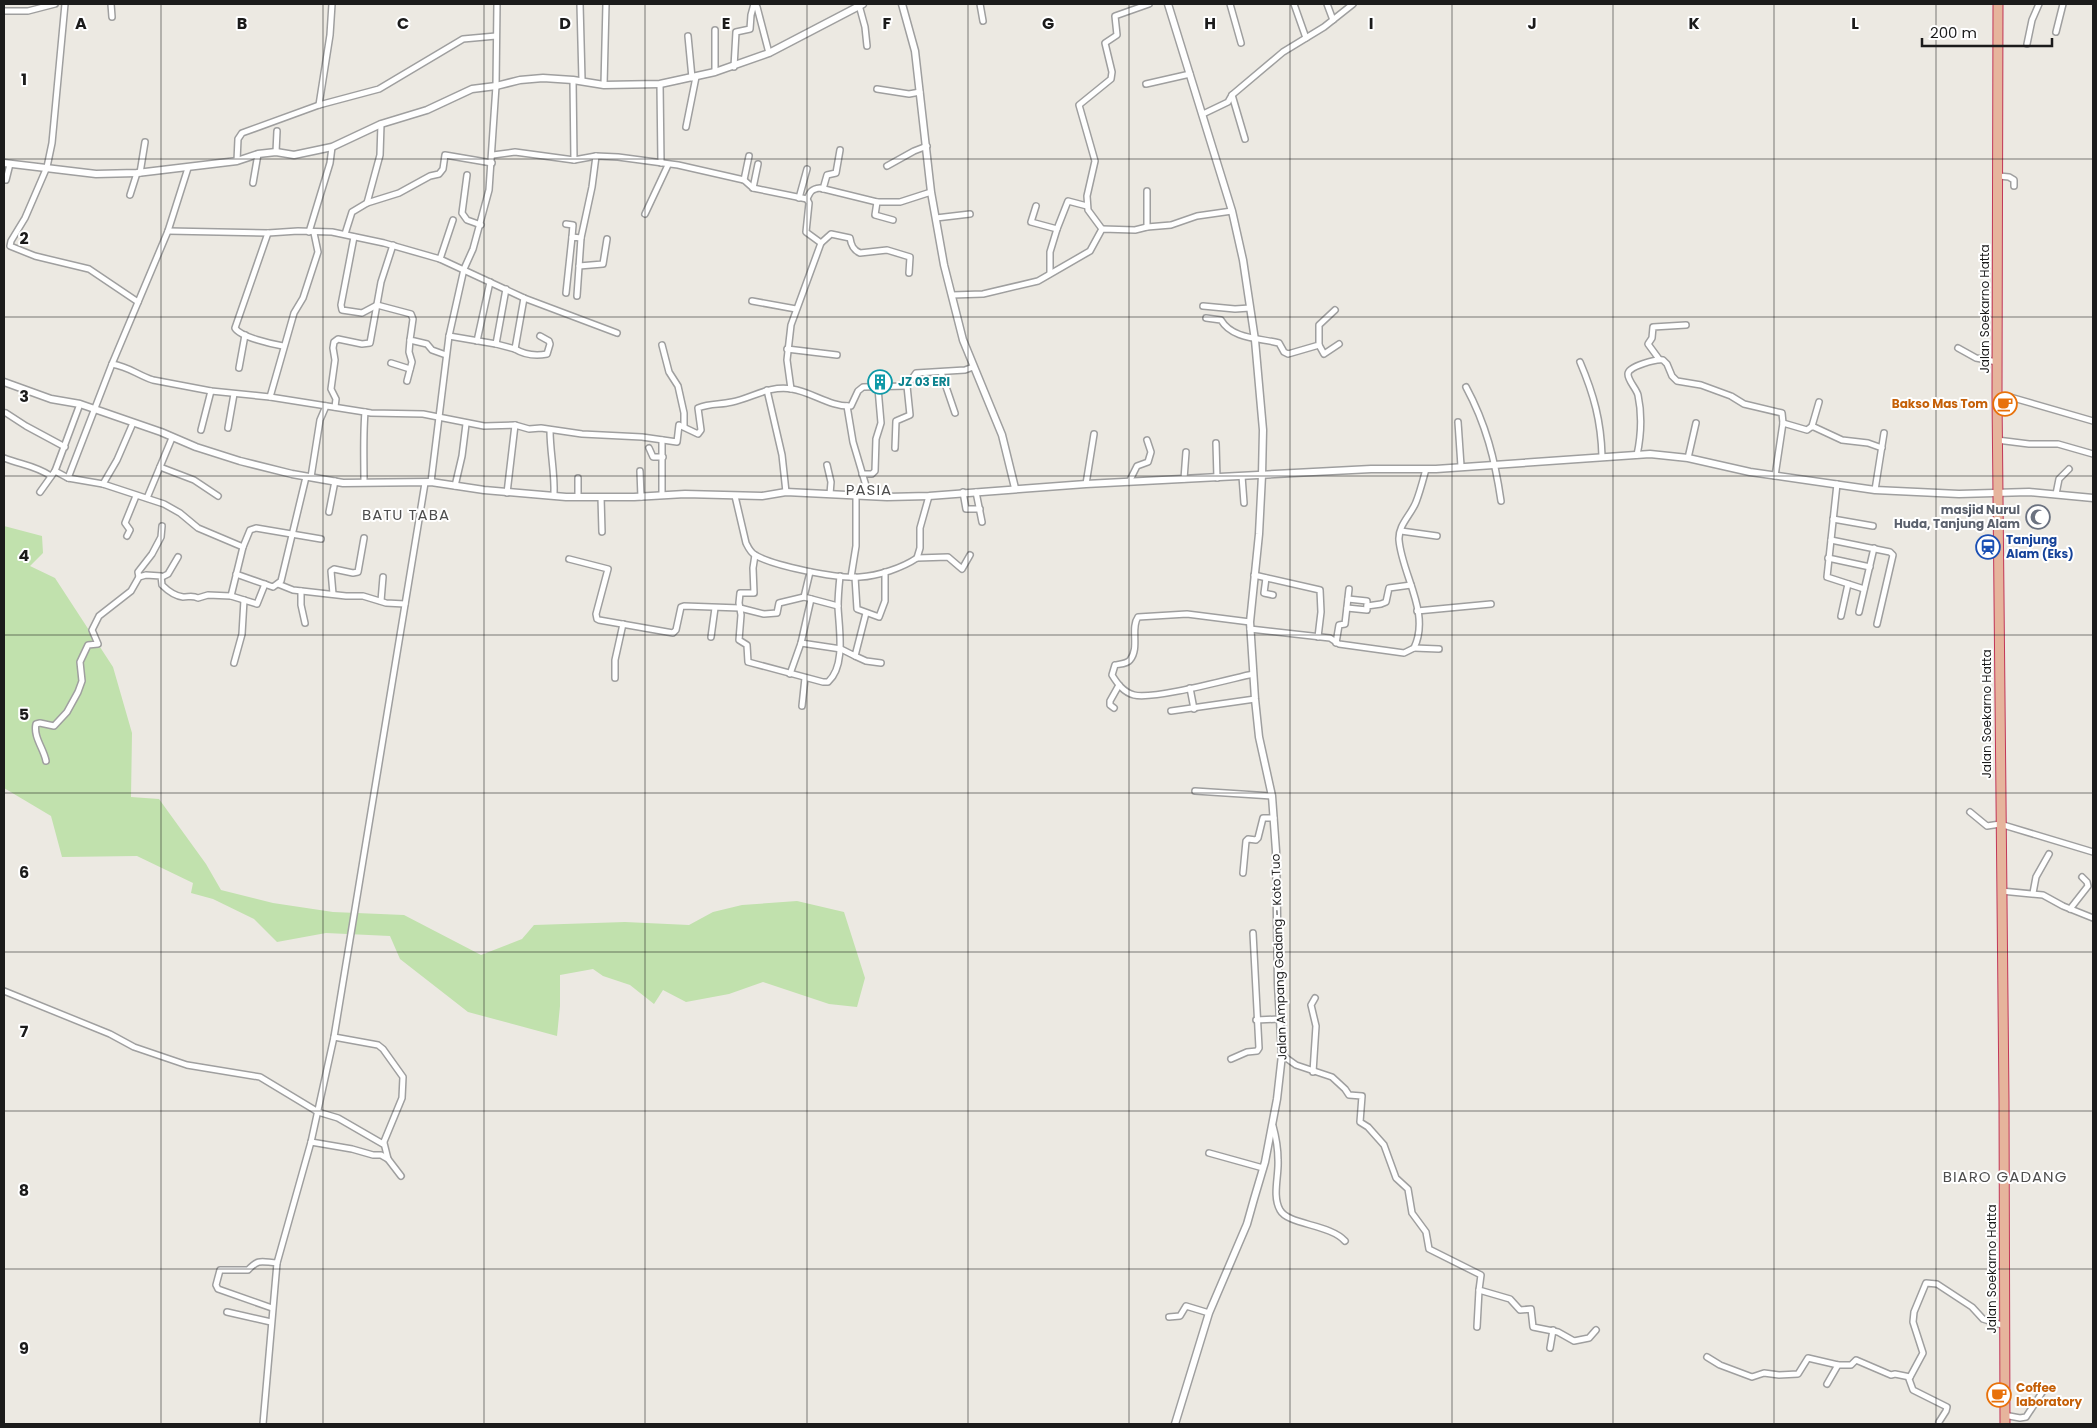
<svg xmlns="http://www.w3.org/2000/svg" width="2097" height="1428" font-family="Poppins,sans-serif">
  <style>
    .grass { fill: #c1e1ad }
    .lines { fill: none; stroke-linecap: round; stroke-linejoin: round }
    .minor-casing { stroke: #9f9f9f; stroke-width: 8 }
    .tertiary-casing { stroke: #9f9f9f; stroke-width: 9 }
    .trunk-casing { stroke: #c23658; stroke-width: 11 }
    .minor { stroke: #fff; stroke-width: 5 }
    .tertiary { stroke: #fff; stroke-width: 6 }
    .trunk { stroke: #e6b49c; stroke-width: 9 }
    .grid { fill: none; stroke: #1b1b1b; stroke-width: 1; stroke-opacity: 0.55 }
    .labels { text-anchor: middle; stroke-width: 4; stroke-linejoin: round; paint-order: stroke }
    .street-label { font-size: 12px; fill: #1b1b1b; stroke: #fff }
    .culture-label { font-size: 12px; font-weight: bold; fill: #0d838f; stroke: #fff; text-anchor: start }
    .food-label { font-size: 12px; font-weight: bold; fill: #c56008; stroke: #fff; text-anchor: end }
    .worship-label { font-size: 12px; font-weight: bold; fill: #5b616d; stroke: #fff; text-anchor: end }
    .transit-label { font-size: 12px; font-weight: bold; fill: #164399; stroke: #fff; text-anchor: start }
    .quarter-label { font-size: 15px; letter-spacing: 1px; fill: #4e4e4e; stroke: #fff }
    .grid-label { font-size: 16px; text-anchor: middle; font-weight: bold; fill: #1b1b1b; stroke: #fff; stroke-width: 4; stroke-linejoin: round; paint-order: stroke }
  </style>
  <rect width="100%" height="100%" fill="#ece9e2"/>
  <polygon class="grass" points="4,526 42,536 43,553 30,566 55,578 113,667 132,733 131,797 159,799 206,864 221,890 273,903 333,912 404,915 481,955 522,939 534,925 625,922 689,925 713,912 742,905 797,901 844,912 865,978 857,1007 829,1004 763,982 729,994 686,1002 663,990 654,1004 630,985 603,976 593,969 560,975 560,1006 557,1036 468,1012 400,959 390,936 326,933 277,942 254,919 213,899 191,893 193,883 137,856 62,857 51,816 4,788"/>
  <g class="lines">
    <g class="minor-casing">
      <g id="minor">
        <polyline points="65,4 52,143 47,167 25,218 11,241 10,246 35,256 89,269 138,302"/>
        <polyline points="111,4 112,17"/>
        <polyline points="580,4 582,80"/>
        <polyline points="754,4 757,7 769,53"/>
        <polyline points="980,4 983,21"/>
        <polyline points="1230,4 1241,43"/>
        <polyline points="1294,4 1306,38"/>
        <polyline points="1327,4 1333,20"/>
        <polyline points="859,5 865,27 867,46"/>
        <polyline points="4,11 28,11 55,4"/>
        <polyline points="2056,32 2063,4"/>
        <polyline points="688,36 692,78"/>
        <polyline points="2027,44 2032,20 2039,4"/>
        <polyline points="734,67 736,32 750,29 751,15 754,4"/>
        <polyline points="715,72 715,30"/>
        <polyline points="573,80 574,160"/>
        <polyline points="660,84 661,163"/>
        <polyline points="1146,84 1190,74"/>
        <polyline points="604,85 606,4"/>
        <polyline points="877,89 909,94 920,92"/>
        <polyline points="1232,95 1245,139"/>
        <polyline points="319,105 330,35 332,4"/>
        <polyline points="1203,114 1228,102 1232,95 1283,52 1324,27 1353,4"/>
        <polyline points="686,127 696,77"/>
        <polyline points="276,152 277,131"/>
        <polyline points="493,155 515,152 574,160 596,156 618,157 678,165 744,180 753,188 807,199"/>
        <polyline points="237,161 238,139 242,133 319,105 379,89 463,39 496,36"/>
        <polyline points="887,166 914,151 927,146"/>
        <polyline points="140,173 145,142"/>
        <polyline points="467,175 462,213 467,220 481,225"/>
        <polyline points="1999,176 2009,177 2014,180 2014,186"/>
        <polyline points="6,180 10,164"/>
        <polyline points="744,180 749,156"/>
        <polyline points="253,183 258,154"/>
        <polyline points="753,188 758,164"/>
        <polyline points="823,189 827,175 836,173 840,150"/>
        <polyline points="1147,191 1147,227"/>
        <polyline points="130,195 137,173"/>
        <polyline points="799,198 807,169"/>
        <polyline points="877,202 875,215 893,220"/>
        <polyline points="367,203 399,193 430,176 439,174 443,169 445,155 492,163"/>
        <polyline points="1036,206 1031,222 1057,229 1050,252 1050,273"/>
        <polyline points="645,214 668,165"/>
        <polyline points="936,218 970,214"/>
        <polyline points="566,224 573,225 572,237"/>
        <polyline points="1057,229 1068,201 1087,206"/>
        <polyline points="1102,229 1088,210 1087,196 1095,161 1079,105 1111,79 1112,72 1105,43 1117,35 1115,16 1149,4"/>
        <polyline points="168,231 268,233 298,231 332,232 384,243 440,259 524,298 617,333"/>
        <polyline points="309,232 330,163 332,147"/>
        <path d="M268 233 235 328C240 337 272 344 283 346"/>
        <polyline points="345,234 352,212 367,203 380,155 381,124"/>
        <polyline points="354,237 341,305 342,310 362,313 377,305 411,314 413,319 410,340 427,344 432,350 446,355"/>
        <path d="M821 243 831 234 850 238C851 245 853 250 860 253L887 250 910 257 909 273"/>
        <polyline points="440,259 453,220"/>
        <polyline points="579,266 603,264 607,239"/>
        <polyline points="566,293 572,237 581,238"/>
        <polyline points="952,295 983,294 1038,281 1090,251 1102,229 1135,230 1147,227 1171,225 1197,216 1232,211"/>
        <polyline points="577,296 581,238 592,187 596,156"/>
        <polyline points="752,301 796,309"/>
        <polyline points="1203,306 1235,309 1250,308"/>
        <path d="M1206 318 1221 320C1232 339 1259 338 1279 343L1284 352 1288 354 1319 345V325L1335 310"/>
        <polyline points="449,336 496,344 515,349 524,298"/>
        <polyline points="477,341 490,282"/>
        <polyline points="496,344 506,289"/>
        <polyline points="662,345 669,372 678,386 684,413 684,426"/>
        <polyline points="1319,345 1324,354 1339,344"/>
        <polyline points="1958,348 1976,358 1997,362"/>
        <path d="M515 349C525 355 536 356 547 354L550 344 549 341 540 336"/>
        <polyline points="787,349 837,355"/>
        <polyline points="1659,359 1648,344 1652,338 1653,327 1686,325"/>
        <path d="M1580 362C1594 395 1601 421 1602 456"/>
        <polyline points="391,363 410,369"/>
        <path d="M112 364C130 367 137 375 153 380L211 391 270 397 371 413 423 414 484 426 515 425 529 429 541 428 582 434 642 437 677 442 679 425 698 434 701 430 698 408C711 403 719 405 732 402 752 398 769 385 792 389 812 392 830 407 851 406L858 391 863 387 907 386 916 373 965 370 973 367"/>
        <polyline points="239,368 245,335"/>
        <polyline points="941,372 955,413"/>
        <polyline points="407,381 412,362 409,352 410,340"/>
        <path d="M1466 387C1486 424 1495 460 1501 501"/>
        <path d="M791 389 787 360 791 325 821 243 806 232 809 203 807 199C810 192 811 189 820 188L877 202H900L931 192"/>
        <polyline points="767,390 782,455 786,492"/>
        <polyline points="1997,396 2010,397 2093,421"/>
        <polyline points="270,397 294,313 303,298 318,252 314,233"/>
        <polyline points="847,406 853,442 869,496"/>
        <polyline points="335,407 336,399 331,389 335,360 333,348 334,342 338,339 362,344 370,343 381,282 393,245"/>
        <polyline points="6,413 26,426 65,447"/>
        <polyline points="1458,422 1461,466"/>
        <polyline points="1783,423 1807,430 1811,427 1814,427 1842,440 1868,443 1882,448"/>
        <polyline points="1812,426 1819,402"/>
        <polyline points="228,428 234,394"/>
        <polyline points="201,430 211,391"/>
        <path d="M550 430C550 452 555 473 554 495"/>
        <polyline points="1997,440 2029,444 2058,444 2093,454"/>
        <polyline points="1216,443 1217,478"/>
        <polyline points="649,448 653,457 663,457"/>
        <polyline points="895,448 896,421 910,415 907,386"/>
        <path d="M1637 455C1641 436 1642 414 1638 395 1636 388 1628 381 1628 374 1628 366 1657 359 1663 360L1667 364 1672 376 1677 381 1701 385 1731 396 1744 404 1782 413 1783 423 1775 476"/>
        <path d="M4 458C22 465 34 465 51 476"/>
        <polyline points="1688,458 1696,423"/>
        <polyline points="827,465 831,482 830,494"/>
        <polyline points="160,467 194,480 218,496"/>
        <polyline points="55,471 68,478 103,484 164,504 180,513 198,528 243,547"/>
        <polyline points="640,471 641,497"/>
        <polyline points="862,474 872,474 875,471 876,439 881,423 878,388"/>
        <polyline points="1242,476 1244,503"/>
        <polyline points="311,477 320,420 326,406"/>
        <polyline points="68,478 112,364 168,231 188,168"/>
        <polyline points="1184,479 1186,452"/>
        <path d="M364 482C364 458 363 436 365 412"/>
        <polyline points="431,482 449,336 464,269 473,249 489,190 496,86 497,4"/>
        <polyline points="1129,482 1137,466 1148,462 1151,452 1147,440"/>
        <polyline points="103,484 117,460 133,423"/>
        <polyline points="1086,484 1094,434"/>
        <polyline points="1837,484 1827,577 1864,589"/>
        <polyline points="455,486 462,456 466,424"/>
        <polyline points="1875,490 1884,433"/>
        <polyline points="40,492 55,471 80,404"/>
        <polyline points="963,492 966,509 980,509"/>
        <polyline points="976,492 982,522"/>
        <polyline points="507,493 515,425"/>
        <polyline points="2056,494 2059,479 2069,469"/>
        <polyline points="662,495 662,440"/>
        <path d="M735 496 746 543C748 547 750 552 755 555 774 566 837 579 860 577 878 576 902 568 917 558L920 548V528L929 496"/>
        <polyline points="578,497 578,478"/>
        <polyline points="601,497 602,532"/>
        <polyline points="147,498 172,438"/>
        <polyline points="329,512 335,481"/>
        <polyline points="1833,519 1873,526"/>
        <polyline points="1401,531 1437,536"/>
        <polyline points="127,536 130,530 125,523 136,496"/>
        <polyline points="1831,540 1890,552 1893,555 1877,624"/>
        <path d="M755 555 753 568 754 593H740L739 603 741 615 739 640 747 645 748 662 823 682H828C846 666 839 629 838 607 838 597 839 586 840 576"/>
        <polyline points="917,558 948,557 962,569 970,555"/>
        <polyline points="1828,558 1870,567"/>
        <polyline points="569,559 608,569 596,614 597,619 599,620 673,633 676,630 681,607 684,606 740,608 764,614 777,613 779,603 804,597 838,606"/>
        <polyline points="236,574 273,587 281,581 306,477"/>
        <polyline points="1254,575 1320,590 1321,612 1318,637"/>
        <polyline points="139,577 138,572 152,554 161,537 162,526"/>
        <polyline points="162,577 168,574 178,557"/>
        <polyline points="851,577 856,546 856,496"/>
        <polyline points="855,577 857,609 879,617 885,601 885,572"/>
        <polyline points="1266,578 1264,593 1273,595"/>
        <polyline points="278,584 293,590 346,596 363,596 386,603 405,604"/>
        <polyline points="301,591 301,605 305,623"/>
        <polyline points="333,594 331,571 334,569 353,573 358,572 364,538"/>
        <polyline points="231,596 257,604 265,584"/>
        <polyline points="804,597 810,572"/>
        <polyline points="1348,599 1367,601 1367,606"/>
        <polyline points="381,601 383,577"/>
        <polyline points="1347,608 1367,610 1367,606 1381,604 1386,602 1389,588 1411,585"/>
        <polyline points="1417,611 1491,604"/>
        <polyline points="1859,612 1874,548"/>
        <polyline points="1841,616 1848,584"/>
        <path d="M1250 622 1187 614 1138 617C1130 628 1140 648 1130 660 1127 664 1119 664 1115 665L1112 675C1117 683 1123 692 1134 695 1153 700 1230 679 1253 674"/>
        <path d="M1250 629 1330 638 1339 644 1404 653 1414 648C1431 613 1402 575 1399 540 1398 525 1411 515 1416 502 1420 492 1423 480 1426 469"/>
        <polyline points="711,637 715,608"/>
        <polyline points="801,643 841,649 855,656 866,613"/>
        <polyline points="1336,643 1339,625 1345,624 1349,589"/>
        <polyline points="1414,648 1439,649"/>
        <polyline points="855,656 866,661 881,663"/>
        <polyline points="234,663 242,634 244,600"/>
        <polyline points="790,674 801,643 811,599"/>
        <polyline points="615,678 615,660 623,624"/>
        <polyline points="1190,688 1194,709"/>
        <polyline points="802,706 805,678"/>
        <polyline points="1114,708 1110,705 1110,701 1119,685"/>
        <polyline points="1171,711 1255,699"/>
        <path d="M46 761C44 749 33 737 36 724L40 723 54 726 67 712 78 692 82 681 80 662 88 645 98 644 92 630 99 616 131 591 139 577 146 575 161 576 162 585C167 590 175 596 183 597 189 597 192 595 198 598L208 595 231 596 243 547 250 530 256 528 321 539"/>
        <polyline points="1195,791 1272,796"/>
        <polyline points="1970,812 1987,826 2000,824 2093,852"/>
        <polyline points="1243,873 1246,841 1248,839 1256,840 1258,838 1263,818 1274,818"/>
        <polyline points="2001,891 2043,895 2063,906 2093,918"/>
        <polyline points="2033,893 2036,877 2049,854"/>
        <polyline points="2070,909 2088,886 2087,882 2082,877"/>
        <polyline points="4,991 110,1034 134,1047 187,1065 260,1077 318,1112 338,1118 383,1144 402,1098 403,1077 383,1049 378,1045 334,1037"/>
        <polyline points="1256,1020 1279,1019"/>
        <polyline points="1282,1055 1296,1065 1332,1077 1345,1089 1349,1095 1362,1096 1360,1122 1368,1127 1384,1145 1396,1178 1408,1189 1412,1213 1426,1232 1429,1249 1481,1275 1479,1290 1510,1299 1520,1310 1531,1309 1533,1327 1558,1332 1574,1341 1589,1338 1596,1330"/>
        <polyline points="1231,1059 1247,1052 1257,1051 1259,1048 1253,933"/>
        <polyline points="1313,1072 1316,1026 1311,1005 1315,998"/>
        <path d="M1273 1126C1276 1137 1278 1149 1278 1160 1279 1176 1272 1196 1280 1210 1288 1225 1330 1224 1345 1241"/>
        <polyline points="311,1142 352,1149 373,1155 381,1155 388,1159 401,1176"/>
        <polyline points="384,1143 388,1159"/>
        <polyline points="1209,1153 1263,1168"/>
        <path d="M272 1308 218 1289 216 1285 220 1270H248C259 1258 262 1262 277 1263"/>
        <polyline points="227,1312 271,1322"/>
        <polyline points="1169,1317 1180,1316 1186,1306 1209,1313"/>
        <polyline points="1477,1327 1479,1290"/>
        <polyline points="1550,1348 1553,1330"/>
        <polyline points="1707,1357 1720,1365 1752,1377 1764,1373 1779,1375 1798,1374 1808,1358 1838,1365 1851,1365 1856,1360 1891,1375 1895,1374 1910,1377"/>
        <polyline points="1827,1384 1838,1365"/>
        <polyline points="2004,1415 2020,1418 2026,1417 2043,1391"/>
        <polyline points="1939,1422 1946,1411 1947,1407 1913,1390 1909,1379 1923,1353 1913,1322 1914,1312 1926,1283 1937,1284 1972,1307 1983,1319 2005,1326"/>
        <polyline points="263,1424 277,1263 311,1142 334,1037 425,483"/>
      </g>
    </g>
    <g class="tertiary-casing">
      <g id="tertiary">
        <polyline points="902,4 915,51 931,192 944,265 963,340 1002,435 1015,488"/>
        <polyline points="1168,4 1232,211 1243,260 1255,340 1263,430 1262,475 1259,534 1250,622 1255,699 1259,737 1272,796 1276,851 1278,984 1282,1055 1277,1099 1265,1162 1254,1199 1247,1224 1209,1313 1175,1424"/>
        <polyline points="4,163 96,174 137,173 237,161 258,154 276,152 294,155 332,147 381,124 427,110 472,89 496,86 520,80 543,78 573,80 604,85 660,84 715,72 769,53 863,4"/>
        <polyline points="4,382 51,399 80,404 161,432 196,447 240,461 292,474 343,483 431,482 484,490 566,497 634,497 685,494 762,496 786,492 887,497 929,496 1086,484 1371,469 1436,469 1650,454 1688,458 1750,472 1875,490 1959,494 2029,492 2093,498"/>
      </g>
    </g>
    <g class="trunk-casing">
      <polyline id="trunk" points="1998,4 1997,396 2004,1101 2005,1424"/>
    </g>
    <use href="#minor" class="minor"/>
    <use href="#tertiary" class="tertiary"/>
    <use href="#trunk" class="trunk"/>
  </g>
  <path class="grid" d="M161 4V1424M323 4V1424M484 4V1424M645 4V1424M807 4V1424M968 4V1424M1129 4V1424M1290 4V1424M1452 4V1424M1613 4V1424M1774 4V1424M1936 4V1424M4 159H2093M4 317H2093M4 476H2093M4 635H2093M4 793H2093M4 952H2093M4 1111H2093M4 1269H2093"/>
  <defs>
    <g id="building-ring" transform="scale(1.25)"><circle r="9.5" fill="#fff" stroke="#0f9aa8" stroke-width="1.5"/><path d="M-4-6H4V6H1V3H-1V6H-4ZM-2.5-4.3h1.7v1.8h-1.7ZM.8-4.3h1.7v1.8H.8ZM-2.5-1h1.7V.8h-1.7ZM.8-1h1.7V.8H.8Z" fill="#0f9aa8"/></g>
    <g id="cafe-ring" transform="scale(1.25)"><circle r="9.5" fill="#fff" stroke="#e8710a" stroke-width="1.5"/><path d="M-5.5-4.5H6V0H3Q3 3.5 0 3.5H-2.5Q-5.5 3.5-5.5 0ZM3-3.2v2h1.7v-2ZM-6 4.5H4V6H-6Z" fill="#e8710a"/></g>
    <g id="mosque-ring" transform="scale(1.25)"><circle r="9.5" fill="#fff" stroke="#6b7280" stroke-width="1.5"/><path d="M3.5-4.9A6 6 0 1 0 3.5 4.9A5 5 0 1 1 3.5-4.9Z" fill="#6b7280"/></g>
    <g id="station-ring" transform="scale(1.25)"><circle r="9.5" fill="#fff" stroke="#1a4fb4" stroke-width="1.5"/><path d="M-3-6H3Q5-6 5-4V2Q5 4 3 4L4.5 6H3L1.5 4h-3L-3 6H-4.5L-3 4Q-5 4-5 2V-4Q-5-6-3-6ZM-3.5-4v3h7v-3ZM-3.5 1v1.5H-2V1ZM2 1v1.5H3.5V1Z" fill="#1a4fb4"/></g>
  </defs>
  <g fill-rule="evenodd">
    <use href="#building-ring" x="880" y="382"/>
    <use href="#cafe-ring" x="2005" y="404"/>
    <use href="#mosque-ring" x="2038" y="517"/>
    <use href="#station-ring" x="1988" y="547"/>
    <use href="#cafe-ring" x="1999" y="1395"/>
  </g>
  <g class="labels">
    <g class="street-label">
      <text transform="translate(1985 309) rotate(-90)" y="4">Jalan Soekarno Hatta</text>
      <text transform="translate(1987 714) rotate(-90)" y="4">Jalan Soekarno Hatta</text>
      <text transform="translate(1279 957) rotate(-92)" y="4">Jalan Ampang Gadang - Koto Tuo</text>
      <text transform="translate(1992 1269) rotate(-90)" y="4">Jalan Soekarno Hatta</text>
    </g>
    <g class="culture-label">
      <text x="898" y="386">JZ 03 ERI</text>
    </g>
    <g class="food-label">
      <text x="1988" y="408">Bakso Mas Tom</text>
      <text x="2016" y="1392" text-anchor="start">Coffee<tspan x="2016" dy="14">laboratory</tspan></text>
    </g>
    <g class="worship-label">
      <text x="2020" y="514">masjid Nurul<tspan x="2020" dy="14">Huda, Tanjung Alam</tspan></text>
    </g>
    <g class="transit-label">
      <text x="2006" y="544">Tanjung<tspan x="2006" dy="14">Alam (Eks)</tspan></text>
    </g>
    <g class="quarter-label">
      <text x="869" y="495">PASIA</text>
      <text x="406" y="520">BATU TABA</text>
      <text x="2005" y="1182">BIARO GADANG</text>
    </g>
  </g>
  <g class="grid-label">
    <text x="81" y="29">A</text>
    <text x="242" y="29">B</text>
    <text x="403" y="29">C</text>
    <text x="565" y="29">D</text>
    <text x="726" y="29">E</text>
    <text x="887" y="29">F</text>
    <text x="1048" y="29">G</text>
    <text x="1210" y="29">H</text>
    <text x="1371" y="29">I</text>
    <text x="1532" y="29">J</text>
    <text x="1694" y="29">K</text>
    <text x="1855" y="29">L</text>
    <text x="24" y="85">1</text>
    <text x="24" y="244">2</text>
    <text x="24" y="402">3</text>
    <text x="24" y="561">4</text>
    <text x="24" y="720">5</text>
    <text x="24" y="878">6</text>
    <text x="24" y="1037">7</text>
    <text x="24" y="1196">8</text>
    <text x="24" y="1354">9</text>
  </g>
  <rect width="2097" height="1428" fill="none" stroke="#1b1b1b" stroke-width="10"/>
  <path d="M1922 38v8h130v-8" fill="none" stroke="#1b1b1b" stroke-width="2.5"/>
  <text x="1930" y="38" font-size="15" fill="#1b1b1b" stroke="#ffffff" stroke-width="4" paint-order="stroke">200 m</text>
</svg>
